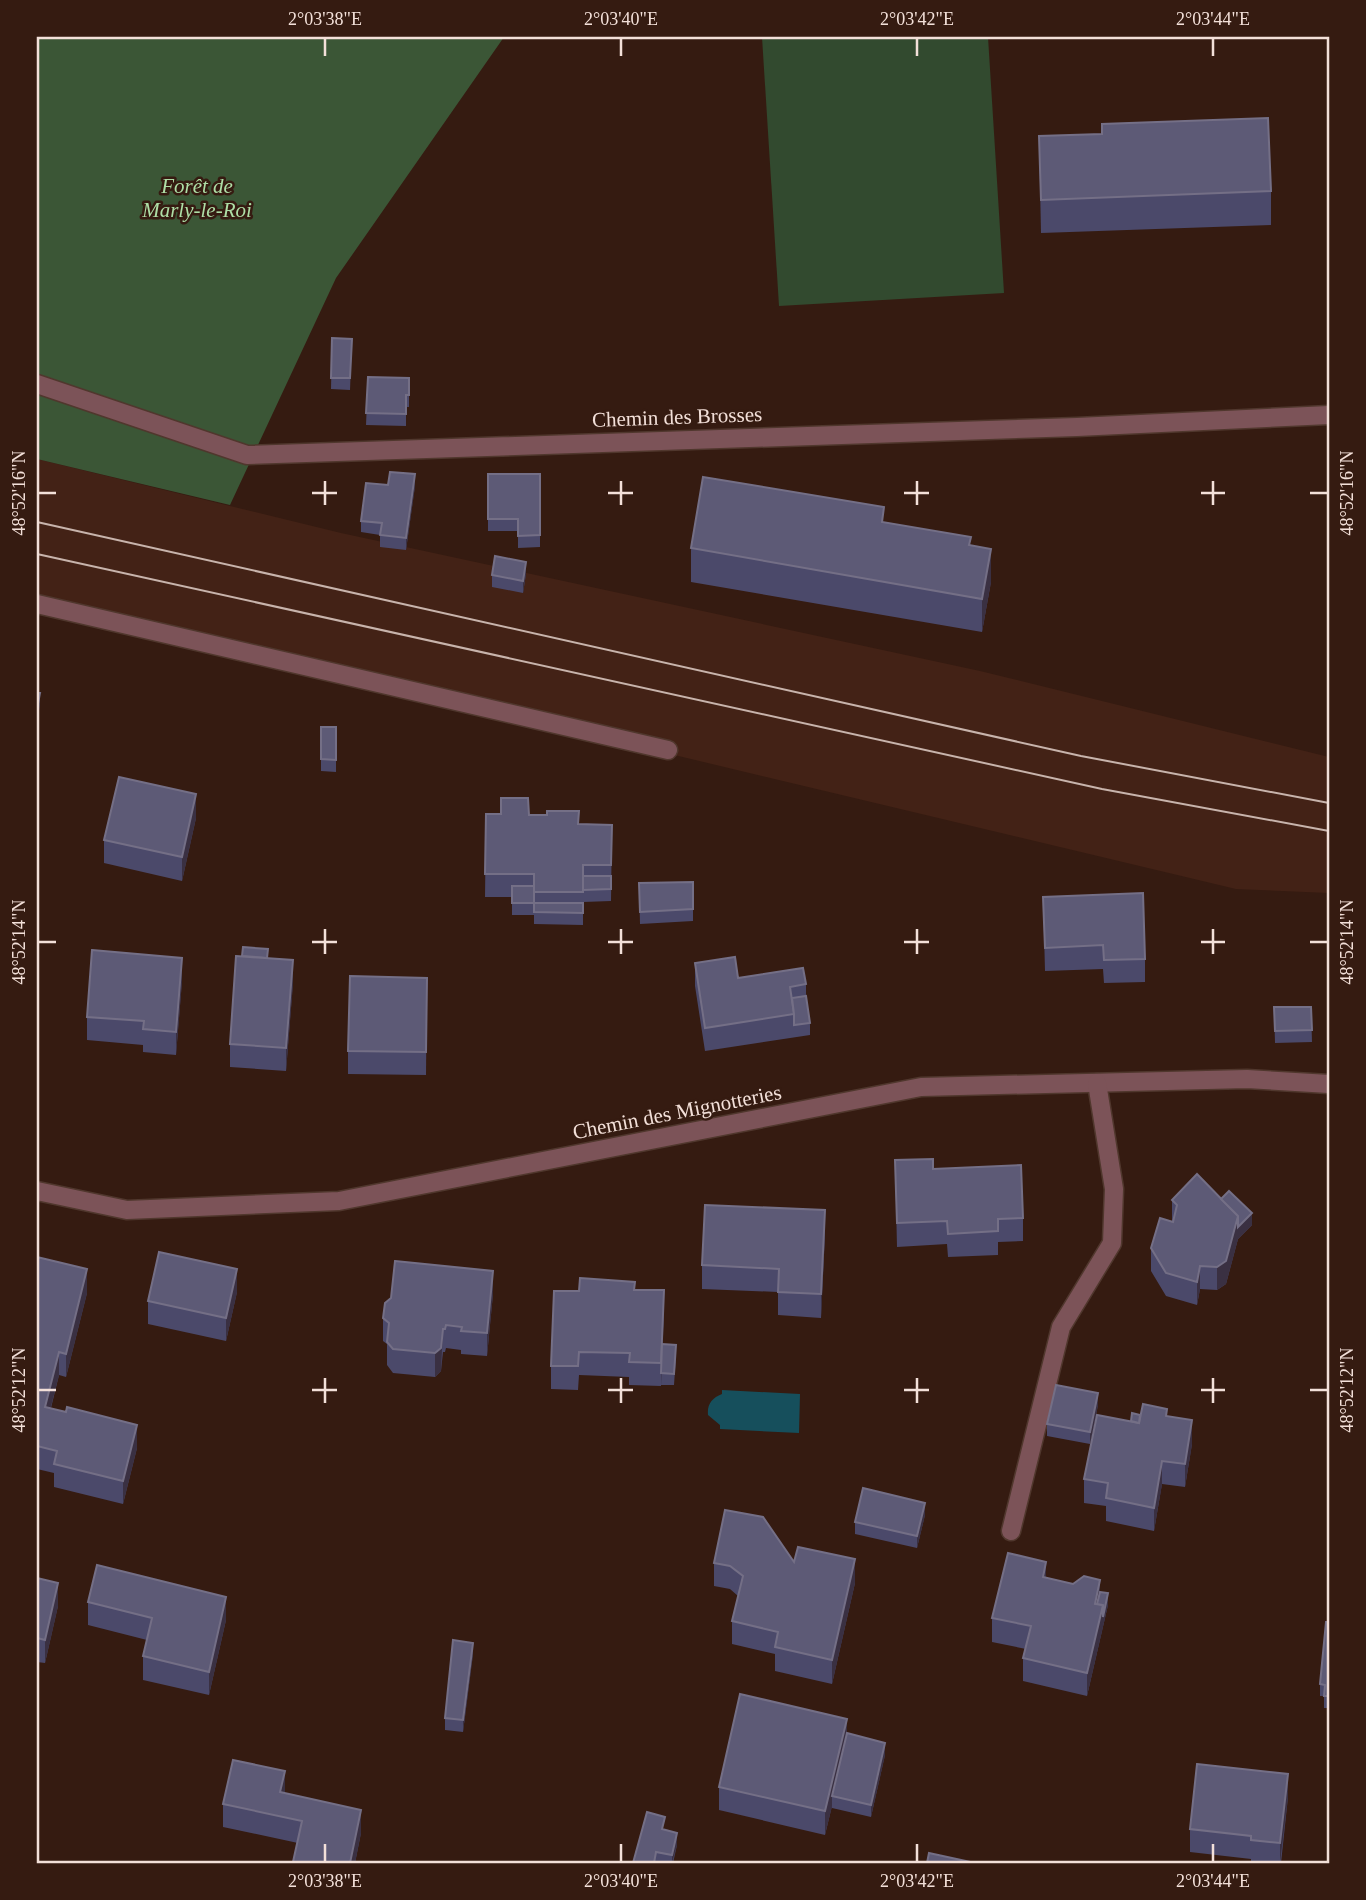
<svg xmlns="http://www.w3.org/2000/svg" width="1366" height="1900" font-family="Georgia,serif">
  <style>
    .built { fill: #432216 }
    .green { fill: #324a2f }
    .forest { fill: #3b5636 }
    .water { fill: #164f5c }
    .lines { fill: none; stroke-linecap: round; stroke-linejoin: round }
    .minor-casing { stroke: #50372d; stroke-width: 21 }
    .minor { stroke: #7c5358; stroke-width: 18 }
    .tram { stroke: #c8b4ac; stroke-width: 2 }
    .wall { fill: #4b496a }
    .shaded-wall { fill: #3a3042 }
    .building { fill: #5d5a76; stroke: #746f86; stroke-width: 2 }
    .ticks { fill: none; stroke: #f3e0d9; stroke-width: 2.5 }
    .labels { text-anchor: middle; stroke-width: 5; stroke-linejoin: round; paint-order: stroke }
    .park-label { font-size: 21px; font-style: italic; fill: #aedea6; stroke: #351b11 }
    .street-label { font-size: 21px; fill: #f3e0d9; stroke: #351b11 }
    .neatline { fill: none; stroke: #f3e0d9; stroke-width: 2.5 }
    .ticks-label { font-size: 18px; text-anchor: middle; fill: #f3e0d9 }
  </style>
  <rect width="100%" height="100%" fill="#351b11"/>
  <polygon class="built" points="37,459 341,533 980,671 1329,757 1329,893 1236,889 37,603"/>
  <polygon class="green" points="762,37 988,37 1004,293 779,306"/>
  <polygon class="forest" points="37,37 504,37 336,278 230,505 37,459"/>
  <path class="water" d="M722 1390 800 1394 799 1433 720 1429V1425L708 1415C707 1404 712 1398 722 1394Z"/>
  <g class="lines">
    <g class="minor-casing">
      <g id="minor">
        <polyline points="37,384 247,455 1077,427 1329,415"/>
        <polyline points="37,604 668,750"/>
        <polyline points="37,1191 127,1210 339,1201 921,1087 1247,1079 1329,1084"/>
        <polyline points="1011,1531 1061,1327 1112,1243 1114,1189 1097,1083"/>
      </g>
    </g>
    <use href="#minor" class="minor"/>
    <g class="tram">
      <polyline points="37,522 1081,756 1329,803"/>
      <polyline points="37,554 1102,789 1329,831"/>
    </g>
  </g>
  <g class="wall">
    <polygon points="1039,136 1271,191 1271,225 1041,233"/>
    <polygon points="332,338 352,339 350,390 331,389"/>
    <polygon points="368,377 409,378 409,407 406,407 406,426 366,425"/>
    <polygon points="488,474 540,474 540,547 518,548 518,531 488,531"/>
    <polygon points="388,485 415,486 406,550 380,547 380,535 361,532 361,521"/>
    <polygon points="884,522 971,545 991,582 982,632 691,582 691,548"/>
    <polygon points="526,574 523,593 492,587 492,575"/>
    <polygon points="321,727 336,727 336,772 321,771"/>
    <polygon points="486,814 529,815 579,824 612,825 611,901 583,902 583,925 534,924 534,915 512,915 512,897 485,897"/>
    <polygon points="196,818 182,881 104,863 104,840"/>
    <polygon points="693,882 693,921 640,924 639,883"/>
    <polygon points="1043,897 1145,959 1145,982 1104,983 1103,969 1045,971"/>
    <polygon points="268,958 293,983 286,1071 230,1067 230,1044"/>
    <polygon points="695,963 738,978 806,984 806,996 810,1023 810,1035 705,1051 695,986"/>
    <polygon points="427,978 426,1075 348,1074 348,1051"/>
    <polygon points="182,981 176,1055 143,1052 143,1045 87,1040 87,1017"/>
    <polygon points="1274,1007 1311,1007 1312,1042 1275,1043"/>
    <polygon points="895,1160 933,1169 1023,1218 1023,1241 998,1242 998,1255 948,1257 947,1244 897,1247"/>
    <polygon points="1221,1199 1252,1225 1238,1239 1226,1284 1217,1290 1200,1289 1197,1305 1166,1296 1151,1271 1151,1248 1172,1222 1172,1200"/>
    <polygon points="825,1234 821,1318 778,1315 778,1292 702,1289 702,1265"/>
    <polygon points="37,1257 87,1293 66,1377 59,1375 51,1408 137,1448 123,1504 54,1487 54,1473 37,1469"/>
    <polygon points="635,1290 664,1314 662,1344 676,1356 674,1385 661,1385 661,1386 629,1385 629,1377 579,1375 578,1390 551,1389 551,1366"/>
    <polygon points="237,1292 226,1341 148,1324 148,1301"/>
    <polygon points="493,1294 487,1356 461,1354 461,1350 446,1348 445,1352 443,1352 441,1371 435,1377 393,1373 387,1365 387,1344 383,1341 383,1318"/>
    <polygon points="1098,1405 1090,1444 1047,1436 1047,1424"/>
    <polygon points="1140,1415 1167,1416 1192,1444 1185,1487 1162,1484 1154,1531 1106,1521 1106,1506 1084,1503 1084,1479 1131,1421"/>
    <polygon points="925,1515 917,1548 855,1534 855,1522"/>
    <polygon points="794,1562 855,1583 832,1684 775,1671 775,1654 732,1644 732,1621 738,1596 730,1589 714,1586 714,1563"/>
    <polygon points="37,1578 58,1606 45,1663 37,1662"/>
    <polygon points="1046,1578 1100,1592 1108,1605 1087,1696 1023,1681 1023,1658 1026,1649 992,1642 992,1618"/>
    <polygon points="88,1602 226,1620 209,1695 143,1680 143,1656 147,1640 88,1625"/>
    <polygon points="1329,1622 1329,1708 1324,1708 1324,1696 1320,1696 1320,1684"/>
    <polygon points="473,1654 463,1732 445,1730 445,1718"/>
    <polygon points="847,1733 885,1755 871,1817 832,1808 832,1806 825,1835 719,1810 719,1787"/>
    <polygon points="285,1793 361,1833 355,1863 293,1863 298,1843 223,1827 223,1804"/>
    <polygon points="1288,1797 1281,1863 1251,1863 1251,1859 1190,1852 1190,1829"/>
    <polygon points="665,1830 677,1845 673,1863 633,1863"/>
  </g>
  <g class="shaded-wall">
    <polygon points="415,474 415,486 406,550 406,538"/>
    <polygon points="991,549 991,582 982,632 982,599"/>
    <polygon points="526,562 526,574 523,593 523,581"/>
    <polygon points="40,693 40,705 37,721 37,709"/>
    <polygon points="196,794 196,818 182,881 182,857"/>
    <polygon points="182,958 182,981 176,1055 176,1032"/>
    <polygon points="293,960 293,983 286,1071 286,1048"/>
    <polygon points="825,1210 825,1234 821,1318 821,1294"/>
    <polygon points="1252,1213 1252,1225 1238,1239 1226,1284 1217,1290 1217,1267 1238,1216"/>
    <polygon points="1200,1266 1200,1289 1197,1305 1197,1282"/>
    <polygon points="87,1269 87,1293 66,1377 66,1354"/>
    <polygon points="237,1269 237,1292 226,1341 226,1318"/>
    <polygon points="493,1271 493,1294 487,1356 487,1333"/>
    <polygon points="664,1290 664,1314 661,1386 661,1363"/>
    <polygon points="443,1329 441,1371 435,1377 435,1353"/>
    <polygon points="59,1352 59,1375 45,1430 45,1407"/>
    <polygon points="1098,1393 1098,1405 1090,1444 1090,1432"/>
    <polygon points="1192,1420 1192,1444 1185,1487 1185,1464"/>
    <polygon points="137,1425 137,1448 123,1504 123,1481"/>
    <polygon points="1162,1461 1162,1484 1154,1531 1154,1508"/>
    <polygon points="925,1503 925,1515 917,1548 917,1536"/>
    <polygon points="855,1559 855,1583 832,1684 832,1660"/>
    <polygon points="1046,1562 1046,1585 1043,1577"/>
    <polygon points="1100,1580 1100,1604 1095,1604"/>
    <polygon points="58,1583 58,1606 45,1663 45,1640"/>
    <polygon points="1108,1593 1108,1605 1087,1696 1087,1673 1103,1605"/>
    <polygon points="226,1597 226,1620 209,1695 209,1672"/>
    <polygon points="473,1643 473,1654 463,1732 463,1720"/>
    <polygon points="847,1719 847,1743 832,1796 832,1806 825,1835 825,1811"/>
    <polygon points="885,1743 885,1755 871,1817 871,1805"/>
    <polygon points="285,1771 285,1794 280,1792"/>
    <polygon points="1288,1774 1288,1797 1280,1863 1280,1843"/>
    <polygon points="361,1810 361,1833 355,1863 350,1863"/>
    <polygon points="677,1833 677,1845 672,1863 672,1855"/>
  </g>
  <g class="building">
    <polygon points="1268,118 1271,191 1041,200 1039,136 1102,134 1102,124"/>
    <polygon points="332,338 352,339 350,378 331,378"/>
    <polygon points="368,377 409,378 409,395 406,395 406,414 366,413"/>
    <polygon points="390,472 415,474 406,538 380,535 382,523 361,521 366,483 388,485"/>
    <polygon points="488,474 540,474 540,535 518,536 518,519 488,519"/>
    <polygon points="703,477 884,507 882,522 971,537 969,545 991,549 982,599 691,548"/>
    <polygon points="495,556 526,562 523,581 492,575"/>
    <polygon points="37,693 40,693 37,709"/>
    <polygon points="321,727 336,727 336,760 321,759"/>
    <polygon points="119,777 196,794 182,857 104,840"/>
    <polygon points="501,798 528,798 529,815 547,815 547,811 579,811 578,824 612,825 611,865 583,865 583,892 534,892 534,874 485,874 486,814 501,814"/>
    <polygon points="583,876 611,876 611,889 583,890"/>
    <polygon points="693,882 693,909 640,912 639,883"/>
    <rect x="512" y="886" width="22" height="17"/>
    <polygon points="1143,893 1145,959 1104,960 1103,945 1045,948 1043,897"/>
    <polygon points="534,903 583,903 583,913 534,912"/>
    <polygon points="243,947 268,949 267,958 242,956"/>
    <polygon points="92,950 182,958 176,1032 143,1029 144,1021 87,1017"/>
    <polygon points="236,956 293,960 286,1048 230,1044"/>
    <polygon points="735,957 738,978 803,968 806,984 790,987 794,1014 705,1028 695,963"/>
    <polygon points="350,976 427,978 426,1052 348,1051"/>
    <polygon points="806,996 810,1023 794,1025 794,1014 792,998"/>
    <polygon points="1274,1007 1311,1007 1312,1030 1275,1031"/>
    <polygon points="933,1159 933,1169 1021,1165 1023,1218 998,1219 998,1231 948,1234 947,1221 897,1223 895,1160"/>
    <polygon points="1197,1174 1238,1216 1226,1261 1217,1267 1200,1266 1197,1282 1166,1273 1151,1248 1160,1218 1173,1222 1177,1205 1172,1200"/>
    <polygon points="1229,1191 1252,1213 1238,1227 1238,1216 1221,1199"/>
    <polygon points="705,1205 825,1210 821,1294 778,1292 779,1269 702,1265"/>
    <polygon points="159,1252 237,1269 226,1318 148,1301"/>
    <polygon points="37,1257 87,1269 66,1354 59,1352 45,1407 66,1412 67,1407 137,1425 123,1481 54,1464 57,1451 37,1446 37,1328 38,1323 37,1322"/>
    <polygon points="395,1261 493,1271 487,1333 461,1331 462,1327 446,1325 445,1329 443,1329 441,1348 435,1353 393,1349 387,1342 389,1323 383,1318 385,1303 391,1298"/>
    <polygon points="580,1278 635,1282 634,1290 664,1290 661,1363 629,1362 630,1353 579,1352 578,1366 551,1366 554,1291 579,1291"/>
    <polygon points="662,1344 676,1345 674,1374 661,1373"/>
    <polygon points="1056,1385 1098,1393 1090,1432 1047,1424"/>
    <polygon points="1143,1404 1167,1409 1166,1416 1192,1420 1185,1464 1162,1461 1154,1508 1106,1498 1108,1483 1084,1479 1097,1415 1139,1423"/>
    <polygon points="1132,1413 1140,1415 1139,1423 1131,1421"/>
    <polygon points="863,1488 925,1503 917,1536 855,1522"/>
    <polygon points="725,1510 763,1517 794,1562 798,1547 855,1559 832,1660 775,1647 778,1632 732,1621 743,1576 730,1566 714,1563"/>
    <polygon points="1008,1553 1046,1562 1043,1577 1073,1584 1084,1576 1100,1580 1095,1604 1103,1605 1087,1673 1023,1658 1031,1626 992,1618"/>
    <polygon points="97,1565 226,1597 209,1672 143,1656 152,1618 88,1602"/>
    <polygon points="37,1578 58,1583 45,1640 37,1638"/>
    <polygon points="1100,1592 1108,1593 1103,1617 1103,1605 1097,1604"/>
    <polygon points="1326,1622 1329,1622 1329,1696 1324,1696 1325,1685 1320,1684"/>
    <polygon points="453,1640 473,1643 463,1720 445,1718"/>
    <polygon points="740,1694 847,1719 825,1811 719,1787"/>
    <polygon points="847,1733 885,1743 871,1805 832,1796"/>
    <polygon points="233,1760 285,1771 280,1792 361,1810 350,1863 300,1863 293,1862 302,1821 223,1804"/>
    <polygon points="1197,1764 1288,1774 1280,1843 1251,1840 1251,1836 1190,1829"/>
    <polygon points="647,1812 665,1817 662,1829 677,1833 672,1855 656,1852 654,1863 633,1863"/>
    <polygon points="929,1853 975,1863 927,1863"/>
  </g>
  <path class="ticks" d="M325 38V56M621 38V56M917 38V56M1213 38V56M325 481V505M621 481V505M917 481V505M1213 481V505M38 493H56M312 493H337M608 493H633M904 493H929M1201 493H1225M1310 493H1328M325 929V954M621 929V954M917 929V954M1213 929V954M38 942H56M312 942H337M608 942H633M904 942H929M1201 942H1225M1310 942H1328M325 1378V1403M621 1378V1403M917 1378V1403M1213 1378V1403M38 1390H56M312 1390H337M608 1390H633M904 1390H929M1201 1390H1225M1310 1390H1328M325 1844V1862M621 1844V1862M917 1844V1862M1213 1844V1862"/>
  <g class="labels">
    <g class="park-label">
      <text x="197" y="193">Forêt de<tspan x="197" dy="24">Marly-le-Roi</tspan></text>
    </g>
    <g class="street-label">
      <text transform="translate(677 417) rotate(-2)" y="7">Chemin des Brosses</text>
      <text transform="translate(677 1112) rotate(-11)" y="7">Chemin des Mignotteries</text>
    </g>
  </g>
  <rect width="1366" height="1900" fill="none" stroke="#351b11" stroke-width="77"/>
  <rect x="38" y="38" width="1290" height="1824" class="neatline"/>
  <g class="ticks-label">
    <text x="325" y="25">2°03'38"E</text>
    <text x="621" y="25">2°03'40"E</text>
    <text x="917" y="25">2°03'42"E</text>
    <text x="1213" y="25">2°03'44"E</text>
    <text transform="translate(19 493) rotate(-90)" y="6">48°52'16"N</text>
    <text transform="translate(1347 493) rotate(-90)" y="6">48°52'16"N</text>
    <text transform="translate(19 942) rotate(-90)" y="6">48°52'14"N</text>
    <text transform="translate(1347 942) rotate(-90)" y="6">48°52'14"N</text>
    <text transform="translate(19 1390) rotate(-90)" y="6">48°52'12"N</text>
    <text transform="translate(1347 1390) rotate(-90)" y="6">48°52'12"N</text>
    <text x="325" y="1887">2°03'38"E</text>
    <text x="621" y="1887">2°03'40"E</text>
    <text x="917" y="1887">2°03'42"E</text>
    <text x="1213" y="1887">2°03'44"E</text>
  </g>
</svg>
